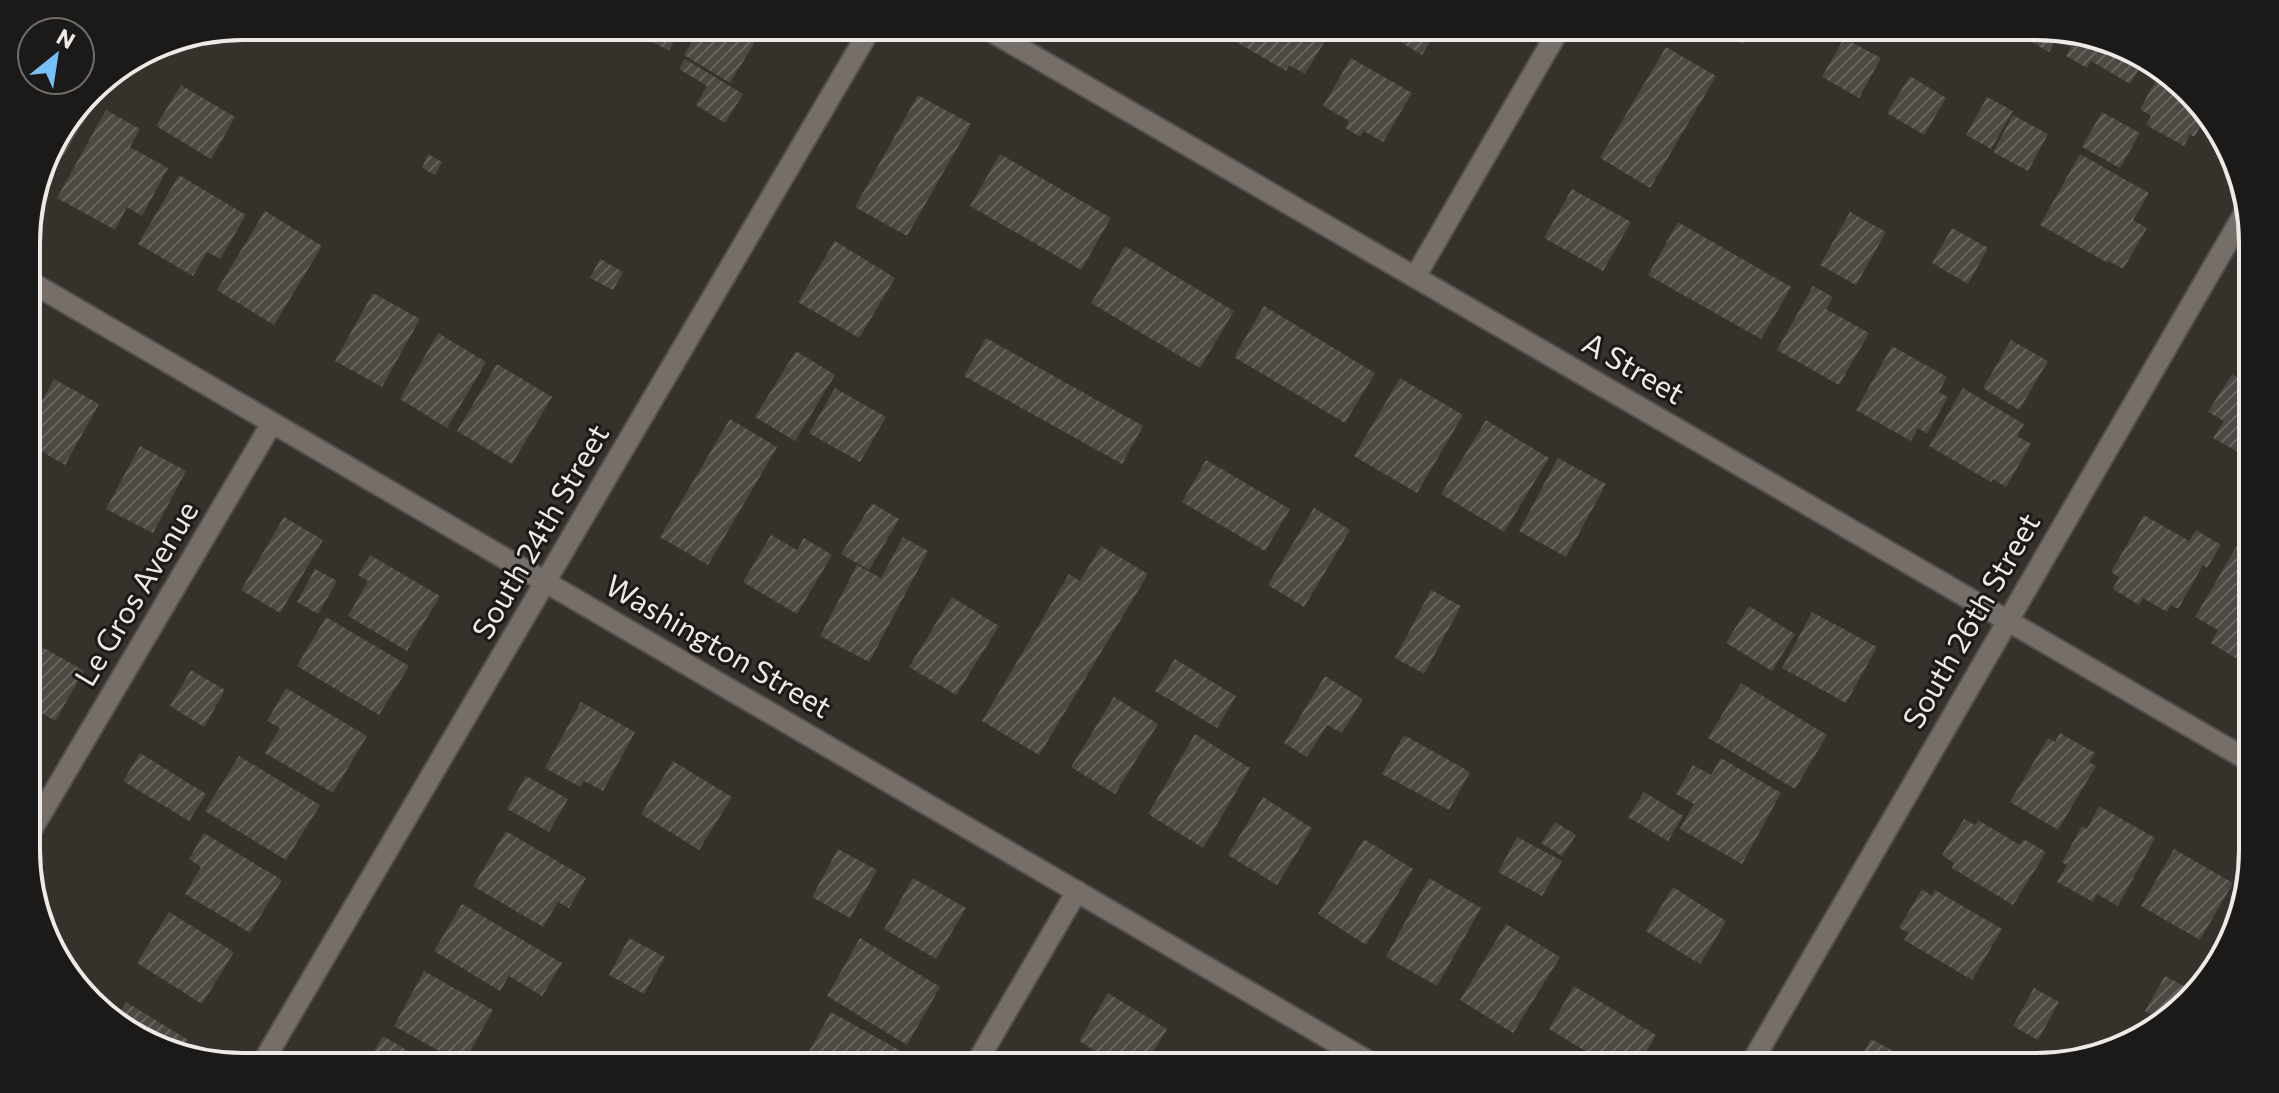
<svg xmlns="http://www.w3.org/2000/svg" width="2279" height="1093" font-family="Commissioner,sans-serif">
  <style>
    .building { fill: url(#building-hatch) }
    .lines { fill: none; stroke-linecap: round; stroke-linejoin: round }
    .street-casing { stroke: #544f4c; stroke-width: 24 }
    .secondary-casing { stroke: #544f4c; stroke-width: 24 }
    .street { stroke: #756e69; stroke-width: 20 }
    .secondary { stroke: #756e69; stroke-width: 20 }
    .labels { text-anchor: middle; stroke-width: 6; stroke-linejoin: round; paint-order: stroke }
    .street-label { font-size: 30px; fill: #eeeae7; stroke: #1c1a18 }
    .rim { fill: none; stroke: #eeeae7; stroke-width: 4 }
  </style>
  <defs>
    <pattern id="building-hatch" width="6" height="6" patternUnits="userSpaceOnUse" patternTransform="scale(2)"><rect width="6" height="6" fill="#4e4843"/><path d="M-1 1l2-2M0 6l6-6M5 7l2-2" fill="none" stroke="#68635e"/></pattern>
  </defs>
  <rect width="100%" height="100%" fill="#37312c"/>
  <g class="building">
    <polygon points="624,26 682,26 669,51"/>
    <polygon points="701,26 745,26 759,35 730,83 684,55"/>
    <polygon points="1209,26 1334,26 1305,74 1289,65 1286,71"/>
    <polygon points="1374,26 1439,26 1422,55"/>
    <polygon points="1711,26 1753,26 1743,44"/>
    <polygon points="1965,26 1985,26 1980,35"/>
    <polygon points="2004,26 2036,26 2060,32 2049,52"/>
    <polygon points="2070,34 2132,48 2145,59 2130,84 2091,61 2087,68 2066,56 2071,47 2065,44"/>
    <polygon points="1844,38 1881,58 1859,98 1822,77"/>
    <polygon points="1666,47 1716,76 1650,188 1600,158"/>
    <polygon points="1351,58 1412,93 1383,142 1364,131 1360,137 1345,128 1349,121 1323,106"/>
    <polygon points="685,59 743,94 725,123 696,105 707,86 679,69"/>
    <polygon points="2160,73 2207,115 2194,137 2190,134 2184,146 2146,125 2151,116 2140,109"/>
    <polygon points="1910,76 1946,98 1924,135 1887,113"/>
    <polygon points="181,85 235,117 211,159 156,126"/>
    <polygon points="918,95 971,124 907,236 855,207"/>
    <polygon points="1987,97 2013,111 1991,149 1966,135"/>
    <polygon points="79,107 89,113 49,179 41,174 49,146"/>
    <polygon points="106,110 140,129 130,147 168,168 142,216 127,207 115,230 57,198"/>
    <polygon points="2102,112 2140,133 2120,168 2082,147"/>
    <polygon points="2013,115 2048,134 2028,171 1993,152"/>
    <polygon points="428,154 442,162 435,175 422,168"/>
    <polygon points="1000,154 1111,218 1081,270 970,206"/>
    <polygon points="2080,154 2149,193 2133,220 2147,228 2123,269 2109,261 2108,263 2040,225"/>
    <polygon points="179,175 246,215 220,259 207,252 193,276 138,244"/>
    <polygon points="1572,189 1631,222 1603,271 1544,238"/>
    <polygon points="265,211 322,246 274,325 217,290"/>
    <polygon points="1850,212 1886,232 1856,285 1820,265"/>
    <polygon points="1678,222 1791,287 1761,339 1648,275"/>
    <polygon points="1952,228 1988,248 1968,284 1932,263"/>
    <polygon points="835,241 895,278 859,338 798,302"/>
    <polygon points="1125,246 1234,311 1200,368 1091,303"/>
    <polygon points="600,259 623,272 613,290 590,278"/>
    <polygon points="1813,286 1833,297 1826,309 1869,333 1839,385 1777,350"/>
    <polygon points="373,293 420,319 382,387 335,361"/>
    <polygon points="1264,306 1375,373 1345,423 1234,357"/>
    <polygon points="438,333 486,362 447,428 400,399"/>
    <polygon points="986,338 1143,426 1122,464 964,376"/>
    <polygon points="2011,340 2048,361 2019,410 1983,388"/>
    <polygon points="1892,346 1947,377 1939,392 1948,397 1927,434 1918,428 1911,441 1856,410"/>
    <polygon points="796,351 835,375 795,441 755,417"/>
    <polygon points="497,364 552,397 512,464 457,431"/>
    <polygon points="2232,374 2252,386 2252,460 2213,438 2224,421 2208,412"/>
    <polygon points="1400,378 1463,415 1417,493 1354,456"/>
    <polygon points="54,379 99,404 65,465 27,443 27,428"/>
    <polygon points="835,388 886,417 860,462 809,433"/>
    <polygon points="1963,388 2024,424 2017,436 2031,444 2006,487 1993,479 1991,482 1929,446"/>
    <polygon points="730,419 777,447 708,565 660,537"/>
    <polygon points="1486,420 1549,458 1504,532 1441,494"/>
    <polygon points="140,446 186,471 153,533 106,509"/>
    <polygon points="1558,458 1606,484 1566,557 1519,531"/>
    <polygon points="1206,460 1290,509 1265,551 1182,502"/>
    <polygon points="872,503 899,519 869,570 841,554"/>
    <polygon points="1314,508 1350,530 1304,607 1268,585"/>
    <polygon points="2144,515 2189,541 2196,530 2221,545 2207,568 2203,565 2178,609 2171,605 2167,612 2143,598 2139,605 2113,589 2119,577 2111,572"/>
    <polygon points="284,517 323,540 280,613 241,590"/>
    <polygon points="771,535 797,550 804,538 832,555 797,614 743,582"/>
    <polygon points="903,537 928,551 869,662 820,636 857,565 881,578"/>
    <polygon points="2238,544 2252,552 2252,668 2211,643 2218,630 2195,617"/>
    <polygon points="1101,546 1148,574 1039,755 982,721 1069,574 1080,581"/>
    <polygon points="370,555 440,596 407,651 348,616 368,581 358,575"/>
    <polygon points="315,569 337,581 318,614 297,602"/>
    <polygon points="1431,590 1461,606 1424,674 1395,658"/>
    <polygon points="952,597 999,626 956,695 909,667"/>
    <polygon points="1749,606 1795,634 1772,671 1726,643"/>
    <polygon points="1812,612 1877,647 1846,703 1782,668"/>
    <polygon points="326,617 409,666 379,715 297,666"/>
    <polygon points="27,638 84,671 55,721 28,705"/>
    <polygon points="1175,659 1236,696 1217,728 1155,691"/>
    <polygon points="191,670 225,690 204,727 170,706"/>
    <polygon points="1325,676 1363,699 1342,733 1327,725 1307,757 1284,743"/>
    <polygon points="1741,683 1827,735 1795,789 1708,738"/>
    <polygon points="286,688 367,736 333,793 265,753 280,728 267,721"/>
    <polygon points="1114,697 1158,724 1115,794 1071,767"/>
    <polygon points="581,702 635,732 603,791 584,781 580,787 545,768"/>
    <polygon points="2060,733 2095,753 2089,762 2096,766 2058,830 2010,802 2048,738 2055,742"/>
    <polygon points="1195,734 1250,768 1203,848 1148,814"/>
    <polygon points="1404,735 1470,772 1449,810 1382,774"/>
    <polygon points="140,753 206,794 189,821 123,781"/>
    <polygon points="239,756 320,805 286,860 205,811"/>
    <polygon points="1721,758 1781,793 1742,864 1680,829 1694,804 1676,794 1693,765 1711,775"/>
    <polygon points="673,761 732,797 699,850 641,814"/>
    <polygon points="526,776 568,799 549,832 507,809"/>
    <polygon points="1644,792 1683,816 1668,841 1628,817"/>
    <polygon points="1263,797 1312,828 1277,885 1228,855"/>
    <polygon points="2099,806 2155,838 2118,906 2097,894 2093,902 2057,882 2067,865 2062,862 2082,826 2087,829"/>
    <polygon points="1964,819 1975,825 1978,820 2020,845 2024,839 2046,852 2013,905 1952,868 1954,863 1942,855"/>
    <polygon points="1555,822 1576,835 1562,856 1541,843"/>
    <polygon points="506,831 586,878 569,908 558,902 543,927 473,886"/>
    <polygon points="204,833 282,880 250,933 185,894 201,867 189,859"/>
    <polygon points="1517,837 1562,861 1542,896 1498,872"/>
    <polygon points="1364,839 1413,869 1366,945 1318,914"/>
    <polygon points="838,849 877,870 850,918 812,897"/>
    <polygon points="2174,849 2233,883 2200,940 2141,906"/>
    <polygon points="913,878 966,908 936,959 884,929"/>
    <polygon points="1429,878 1481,908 1437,986 1386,957"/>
    <polygon points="1673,887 1726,921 1700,964 1646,931"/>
    <polygon points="1922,889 1932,896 1935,890 2002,929 1972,980 1904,940 1909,933 1899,928"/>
    <polygon points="462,904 562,963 542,996 509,976 500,991 434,951"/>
    <polygon points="169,912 234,952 202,1004 137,963"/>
    <polygon points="2238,914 2231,946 2221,957 2215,953"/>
    <polygon points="1506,924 1560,957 1513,1033 1460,1000"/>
    <polygon points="629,938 665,957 644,994 609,975"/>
    <polygon points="860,938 940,987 907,1045 827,996"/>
    <polygon points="58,951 78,963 69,978"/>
    <polygon points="424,971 493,1010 463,1064 394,1026"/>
    <polygon points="2165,976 2192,990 2164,1022 2145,1011"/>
    <polygon points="1574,986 1656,1035 1637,1067 1612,1067 1549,1029"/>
    <polygon points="2034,988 2059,1002 2038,1040 2013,1026"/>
    <polygon points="1108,993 1167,1029 1144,1067 1121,1067 1079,1041"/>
    <polygon points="126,1002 188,1040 180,1053 147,1045 116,1019"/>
    <polygon points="831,1012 901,1051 893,1067 820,1067 805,1059"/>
    <polygon points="383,1036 435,1067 365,1067"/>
    <polygon points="1871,1039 1916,1063 1914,1067 1856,1067"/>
    <polygon points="1203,1052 1228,1067 1194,1067"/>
    <polygon points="1985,1052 2010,1067 1976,1067"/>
  </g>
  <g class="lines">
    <g class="street-casing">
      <g id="street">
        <polyline points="1415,277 1561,26"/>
        <polyline points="27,280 1378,1067"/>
        <polyline points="28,836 272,423"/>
        <polyline points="260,1067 872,26"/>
        <polyline points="974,1067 1077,891"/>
        <polyline points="1749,1067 2248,207"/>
      </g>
    </g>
    <g class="secondary-casing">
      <polyline id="secondary" points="982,26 2253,763"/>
    </g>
    <use href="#street" class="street"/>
    <use href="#secondary" class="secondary"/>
  </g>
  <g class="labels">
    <g class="street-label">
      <text transform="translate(1633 369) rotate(30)" y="10">A Street</text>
      <text transform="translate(541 532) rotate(-60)" y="10">South 24th Street</text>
      <text transform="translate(137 594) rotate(-59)" y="10">Le Gros Avenue</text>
      <text transform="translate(1972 621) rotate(-60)" y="10">South 26th Street</text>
      <text transform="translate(718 647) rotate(30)" y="10">Washington Street</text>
    </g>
  </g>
  <path d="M0 0H2279V1093H0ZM243 40H2036A203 203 0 0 1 2239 243V850A203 203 0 0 1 2036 1053H243A203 203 0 0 1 40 850V243A203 203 0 0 1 243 40Z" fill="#1c1a18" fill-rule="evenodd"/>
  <path class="rim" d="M243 40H2036A203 203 0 0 1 2239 243V850A203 203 0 0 1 2036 1053H243A203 203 0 0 1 40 850V243A203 203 0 0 1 243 40Z"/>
  <g transform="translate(56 56) rotate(30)"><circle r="38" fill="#1c1a18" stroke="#706d6b" stroke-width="2"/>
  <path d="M0-6L14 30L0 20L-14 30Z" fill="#75c0f6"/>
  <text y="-12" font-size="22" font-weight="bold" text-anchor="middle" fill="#eeeae7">N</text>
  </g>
</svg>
